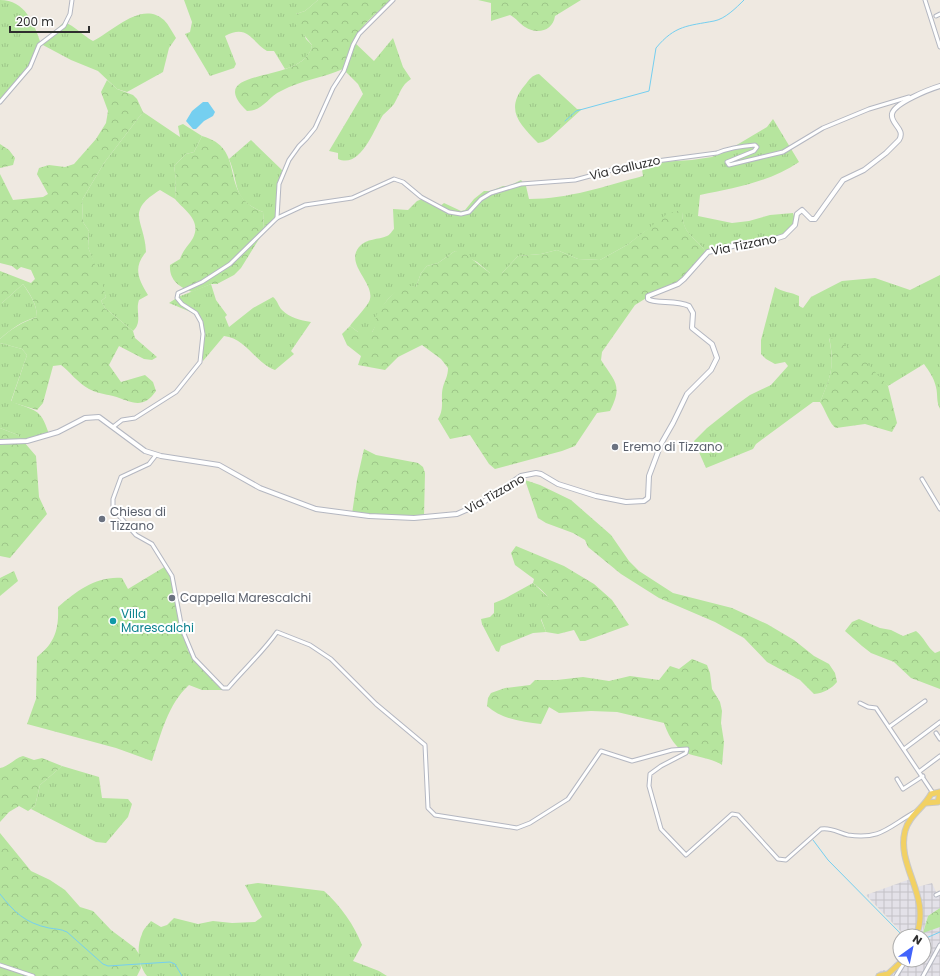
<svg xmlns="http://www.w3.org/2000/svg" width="940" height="976" font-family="Poppins,sans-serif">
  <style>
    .industrial { fill: url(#industrial-grid) }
    .grass { fill: url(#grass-tufts) }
    .forest { fill: url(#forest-crowns) }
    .water { fill: #75cff0 }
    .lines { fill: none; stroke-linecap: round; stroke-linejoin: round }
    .stream { stroke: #75cff0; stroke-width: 1 }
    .minor-casing { stroke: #b4b7c1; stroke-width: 5 }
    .tertiary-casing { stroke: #b4b7c1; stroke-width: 6 }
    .primary-casing { stroke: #c9c9c9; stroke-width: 7 }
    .minor { stroke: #fff; stroke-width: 3 }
    .tertiary { stroke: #fff; stroke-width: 4 }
    .primary { stroke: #f2d163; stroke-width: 5 }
    .worship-dot { fill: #6b7280; stroke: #fff; stroke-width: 1.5 }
    .culture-dot { fill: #0f9aa8; stroke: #fff; stroke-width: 1.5 }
    .labels { text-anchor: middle; stroke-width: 4; stroke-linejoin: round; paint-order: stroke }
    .street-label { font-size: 12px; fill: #2e2e2e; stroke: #fff }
    .worship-label { font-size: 12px; fill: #5b616d; stroke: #fff; text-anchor: start }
    .culture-label { font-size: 12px; fill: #0d838f; stroke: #fff; text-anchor: start }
  </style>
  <defs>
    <pattern id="industrial-grid" width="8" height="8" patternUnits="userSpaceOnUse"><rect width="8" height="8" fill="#e3e1e8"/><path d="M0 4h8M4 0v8" fill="none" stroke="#c3c1c7"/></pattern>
    <pattern id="grass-tufts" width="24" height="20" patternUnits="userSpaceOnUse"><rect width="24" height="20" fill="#b6e59e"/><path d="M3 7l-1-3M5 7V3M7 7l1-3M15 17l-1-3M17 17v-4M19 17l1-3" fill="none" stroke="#9dc588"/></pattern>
    <pattern id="forest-crowns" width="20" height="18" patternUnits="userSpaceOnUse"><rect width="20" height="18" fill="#b6e59e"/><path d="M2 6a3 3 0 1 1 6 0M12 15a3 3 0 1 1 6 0" fill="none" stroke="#9dc588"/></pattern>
  </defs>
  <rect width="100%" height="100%" fill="#efe9e1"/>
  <polygon class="industrial" points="913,878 917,887 932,883 937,894 940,893 940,908 928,916 923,932 940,927 940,976 875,976 881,970 890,970 900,954 900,960 924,960 924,936 905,936 866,895"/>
  <g class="grass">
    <path d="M0 0C25 0 34 23 41 44L64 22C75 26 82 35 93 41 113 31 142 0 164 20 169 25 172 32 176 38L169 48 163 72 127 92 117 89 98 71 71 60 41 44 30 67 14 83 0 102Z"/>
    <path d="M184 0H318L305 11 296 14 306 39 312 45C310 59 297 65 285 69L274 51H267C251 41 248 24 225 36L236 64 234 68 210 76 185 34 190 32 192 22Z"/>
    <path d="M393 38 403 67 411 79C401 85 400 94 394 104 391 108 387 111 383 115 374 129 361 169 338 159V153L329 151 363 94 358 84 343 69 353 41 374 61Z"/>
    <path d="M539 74 577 109H582L549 139 543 142 538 143C520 124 504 110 525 85 529 80 532 75 539 74Z"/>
    <path d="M143 112 180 137 178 126 183 124 202 136 194 152 186 154 174 166 176 179 175 199 160 190C124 212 145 221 146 252 133 267 138 279 148 295L139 300C135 311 143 322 133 331L105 308 101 301 106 297 88 247 89 231 83 222 82 200 104 163Z"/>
    <path d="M773 119 799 162C770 182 734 188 700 195L698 216 732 223 749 221 770 215 793 213 795 220 792 228 780 238 706 252C694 235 683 236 682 212L647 230 627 245 600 260 578 259 557 250 541 254 518 256 502 273H490L477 262 455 251 438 263 427 266 421 273 416 287C401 284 391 294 383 306 378 314 378 324 372 332H358L350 326C354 320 369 305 370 299 374 282 345 264 359 247 367 238 378 240 387 236 390 235 392 231 394 229L393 209 408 210 417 201 422 199 439 207 444 203 461 211 465 210 474 199 484 191H491L503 186H509L521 180 526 186 529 199C569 199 605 186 643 176L641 163 692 160 712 157 730 149 767 127Z"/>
    <path d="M251 140 283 171 276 194 278 215 264 231 263 212C231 199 240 185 229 159Z"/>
    <path d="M940 275V409C936 401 938 395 936 387 934 378 929 371 924 364L888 386 829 338C835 366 831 376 820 402H813L756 444 753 449 706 468 694 441 707 428 736 405 750 395 771 385 788 366 785 362 775 364 766 359 761 354V340L775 287C782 292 791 292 799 296V306L803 308 811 297 842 281 875 278 910 290Z"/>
    <path d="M23 284C30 295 37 304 37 317 22 321 11 329 0 339V303H2Z"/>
    <path d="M211 284 216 300 227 315 225 317 229 327 253 308 273 297C278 301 278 306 282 310 290 318 300 320 311 322L291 351 294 354 275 370C255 363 246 338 224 336L203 361 202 334 198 315 169 303 178 297Z"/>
    <path d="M0 343 22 349 27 355 11 401C35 412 40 406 49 434L24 444 18 435 0 428Z"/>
    <polygon points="533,583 549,598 550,602 541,620 546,632 533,633 501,646 499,652 496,651 482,624 481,619 490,617 494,613 494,603 504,599"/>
    <polygon points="62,766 99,777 102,798 128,799 132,804 128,817 106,843 96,842 31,809 35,806 40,785"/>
    <path d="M258 883 324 891C341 906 354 925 362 945L353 961 379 971 387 976H147C138 965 136 948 142 934 143 929 148 925 151 921L161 927 167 925 174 918 198 924 213 921 232 923 255 922 262 917 245 885Z"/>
  </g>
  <g class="forest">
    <path d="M318 0H391C378 12 360 25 353 42 349 51 348 61 343 69 323 78 301 80 281 91 268 97 263 111 247 111 200 65 306 86 312 45L293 21 296 14 305 11Z"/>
    <path d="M478 0H581L555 16C553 31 537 35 525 27 520 24 516 18 510 15L491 21V3Z"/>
    <path d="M107 80 117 89 133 95 137 99 143 112 104 163 82 200 83 222 89 231 88 247 100 277 106 297 101 301 105 308 133 331 135 338 157 357 152 360 144 359 119 346 109 365 121 382 145 375 153 382 156 391C142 411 131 401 113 396 105 394 96 393 89 389 78 383 70 372 61 365L53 366 43 403 37 410 11 402 27 355 22 349 0 343V339C11 329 22 322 37 317 37 304 30 294 23 284L2 303H0V271L31 283 35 279 31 270 21 267 17 270 12 266 0 263V174L13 200 43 197 48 194 37 174 39 168 49 165 65 167 74 164 96 139 106 123 108 111 101 92Z"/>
    <path d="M202 136C249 149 216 194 263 212L264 231 241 268 234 275 217 284H211L192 292C179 287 169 280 170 265L180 259C183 250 189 245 193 238 202 220 184 210 175 199L176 179 174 166 186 154 194 152Z"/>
    <polygon points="0,144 9,150 15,158 13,165 0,168"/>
    <path d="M676 211H682C683 236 694 235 706 252L680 284 656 292 635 305 602 352 601 360C615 382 623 385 610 411L597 413 575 446 562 451 495 469 489 464 470 435 450 439 438 419C445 408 440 398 443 387 445 380 448 376 448 368L441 359 422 345 398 357 385 370 358 365 361 356 347 345 342 334 350 326 358 332H372C376 326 375 324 376 317 377 311 395 290 400 287 405 285 411 286 416 287L421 273 427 266 438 263 455 251 464 253 490 273H502L518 256 541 254 557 250 578 259 600 260 627 245 667 214Z"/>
    <path d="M829 337 856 351 888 386 897 423 892 432 865 424 836 428C830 425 825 409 820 402 831 376 835 366 829 337Z"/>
    <polygon points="0,428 18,435 36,456 39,497 47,514 10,558 0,556"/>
    <polygon points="364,449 376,455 418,463 423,467 425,473 424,517 352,514 357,480"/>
    <path d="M525 480 540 485 571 500 611 535 629 561 639 571 673 593 732 608 767 624 794 640 814 656 829 664 835 673 837 682C831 689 824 693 814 694L800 680 767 662 744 638 715 622 659 598 621 574 588 547 585 540 573 533 546 523 538 518Z"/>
    <path d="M516 546 564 566 594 584 612 600 629 625 585 641H580L574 630 558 634 546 632 539 613C559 602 545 593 533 583L534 579 515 565 511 553Z"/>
    <path d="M166 566 176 592 188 651 224 690H202L189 685C168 704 161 734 152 761L116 748 27 724 36 699 37 657C55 643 59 629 58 607 77 591 96 576 122 578L128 589Z"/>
    <polygon points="14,571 18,581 0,596 0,578"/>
    <path d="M859 619 880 628 891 630 903 636 916 631C924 637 927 647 935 653L940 651V689L911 678 894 662 871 653 862 646 845 631 852 622Z"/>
    <path d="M692 659 707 665 710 673 712 689 720 702 722 711 721 723 724 742 722 765C711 758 701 758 689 754 676 750 668 735 664 723L617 712 591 711 559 713 549 707 541 724C523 722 501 719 487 706L488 698 491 693 505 688 530 685 535 680H557L583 677 609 681 630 676 659 680 670 666 679 669Z"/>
    <path d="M23 756 34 760 42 758 62 766 40 785 35 806 28 811 19 806 9 812 0 822V768C8 767 15 758 23 756Z"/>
    <polygon points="0,833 31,871 50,880 65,890 80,907 93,911 111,930 135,948 139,954 141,968 137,976 0,976"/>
    <polygon points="940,908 940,927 923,933 928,916"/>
  </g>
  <polygon class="water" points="203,102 208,102 215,112 213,116 204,121 196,129 193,129 186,121 192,111"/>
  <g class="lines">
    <g class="stream">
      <path d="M565 121 576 111 649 91 656 48C675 25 688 26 714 21 725 19 736 8 744 0"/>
      <polyline points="813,840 828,860 903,936"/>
      <path d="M0 894C14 912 25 923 49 928 55 929 61 929 67 932L103 964 108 966 170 962 175 964 182 976"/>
      <polyline points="908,936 913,936"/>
      <polyline points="924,939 940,932"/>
    </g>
    <g class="minor-casing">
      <g id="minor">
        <polyline points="925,0 940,47"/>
        <polyline points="936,16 940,14"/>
        <polyline points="0,102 30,67 39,45 64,26 70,14 72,0"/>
        <path d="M277 218 305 205 352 198 394 179 403 182 421 197 449 212 461 214 469 212 481 199 491 193 521 184 575 180 634 164 717 153C729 148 742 146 755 145L757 147 754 151 727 162 729 165 733 164 783 152 823 128 869 109 909 97"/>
        <polyline points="113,427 122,420 135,418 176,392 200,362 203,334 201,322 196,313 182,304 177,298 178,293 202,282 230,264 277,218 279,184 289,160 299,146 306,139 315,128 333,88 344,71 353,45 359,34 393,0"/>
        <path d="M156 455 149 464 121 477 113 499V509L136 535 152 544 172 576 182 629 194 658 223 688H228C244 669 263 652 277 632L310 645 331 659 376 704 425 745 428 808 435 815 517 828 530 823 568 799 601 751 632 761 672 750 687 749 686 753 661 766 650 774 649 786 661 829 686 855 732 814 738 815 778 859 786 860 821 829C831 827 839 833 848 835 881 840 888 827 915 812"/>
        <polyline points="922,479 940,509"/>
        <polyline points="860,703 868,707 876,708 933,793"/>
        <polyline points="889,727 925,701"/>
        <polyline points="936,733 940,739"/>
        <polyline points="904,749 940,722"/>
        <polyline points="920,771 940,756"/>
        <polyline points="897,779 903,789 923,776"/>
        <polyline points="936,895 940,893"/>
        <polyline points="0,965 33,976"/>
        <polyline points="896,976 906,960"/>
        <polyline points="923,976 940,945"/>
      </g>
    </g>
    <g class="tertiary-casing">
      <path id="tertiary" d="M0 442 27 441 58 432 85 418 99 417 145 451 161 456 219 465 260 488 316 509 369 516 414 518 457 514 482 503 521 476 536 473 541 474 558 484 596 496 626 502 644 501 648 498 649 476 661 444 673 423 687 394 711 370 717 358 712 344 692 328 693 313 689 306C677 300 654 304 648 299V296L678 284 684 279 708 252 745 243H762L784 236 795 225 797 214 802 210 811 219H815L843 180 864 170 886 153 899 140C906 129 890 124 892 114 894 103 930 89 940 86"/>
    </g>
    <g class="primary-casing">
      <g id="primary">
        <polyline points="926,803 938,802 940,793"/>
        <path d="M916 936C932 896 896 867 905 831 909 815 924 808 931 794L940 792"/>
        <polyline points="879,976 888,974 899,964"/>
      </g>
    </g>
    <use href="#minor" class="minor"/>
    <use href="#tertiary" class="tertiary"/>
    <use href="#primary" class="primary"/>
  </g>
  <g class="worship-dot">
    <circle cx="615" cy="447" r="4"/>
    <circle cx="102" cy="519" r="4"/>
    <circle cx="172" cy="598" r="4"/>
  </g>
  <circle class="culture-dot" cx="113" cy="621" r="4"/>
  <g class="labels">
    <g class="street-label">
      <text transform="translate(625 168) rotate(-13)" y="4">Via Galluzzo</text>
      <text transform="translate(744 245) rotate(-11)" y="4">Via Tizzano</text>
      <text transform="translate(495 494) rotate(-30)" y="4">Via Tizzano</text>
    </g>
    <g class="worship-label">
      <text x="623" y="451">Eremo di Tizzano</text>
      <text x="110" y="516">Chiesa di<tspan x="110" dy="14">Tizzano</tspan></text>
      <text x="180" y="602">Cappella Marescalchi</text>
    </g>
    <g class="culture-label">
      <text x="121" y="618">Villa<tspan x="121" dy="14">Marescalchi</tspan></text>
    </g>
  </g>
  <g transform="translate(912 948) rotate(33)"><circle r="19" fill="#ffffff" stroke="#ababab"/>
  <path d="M0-3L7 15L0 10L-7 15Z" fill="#4264fb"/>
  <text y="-6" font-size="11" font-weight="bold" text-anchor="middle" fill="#2e2e2e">N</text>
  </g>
  <path d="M10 26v6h79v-6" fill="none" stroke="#2e2e2e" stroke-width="2"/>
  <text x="16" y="26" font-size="12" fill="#2e2e2e" stroke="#ffffff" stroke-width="3" paint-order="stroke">200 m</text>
</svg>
